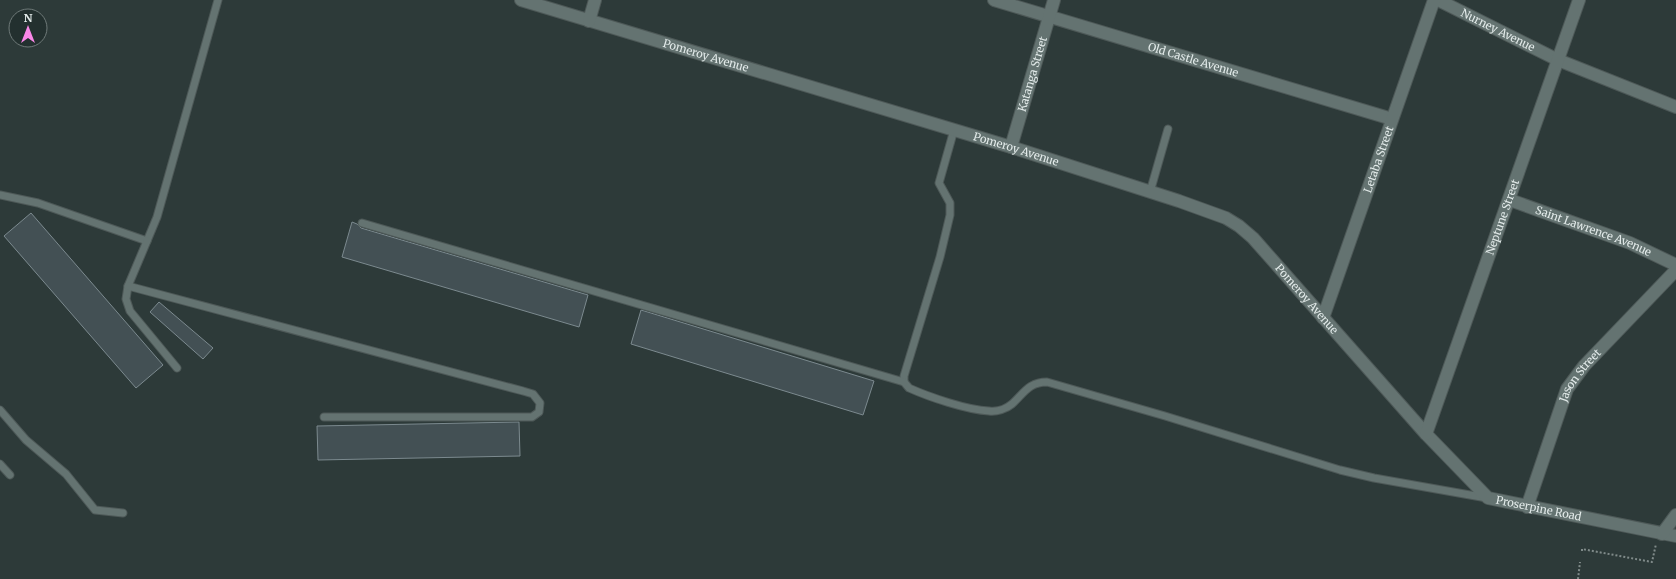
<svg xmlns="http://www.w3.org/2000/svg" width="1676" height="579" font-family="Merriweather,serif">
  <style>
    .building { fill: #435054; stroke: #7c8a8f }
    .lines { fill: none; stroke-linecap: round; stroke-linejoin: round }
    .lane-casing { stroke: #4e5958; stroke-width: 9 }
    .street-casing { stroke: #4e5958; stroke-width: 14 }
    .path { stroke: #808b8a; stroke-width: 2; stroke-dasharray: 2 2; stroke-linecap: butt }
    .lane { stroke: #647371; stroke-width: 7 }
    .street { stroke: #647371; stroke-width: 12 }
    .labels { text-anchor: middle; stroke-width: 3; stroke-linejoin: round; paint-order: stroke }
    .street-label { font-size: 11px; fill: #e2eae9; stroke: #23302f }
  </style>
  <rect width="100%" height="100%" fill="#2d3a39"/>
  <g class="building">
    <polygon points="31,213 163,365 136,388 4,236"/>
    <polygon points="352,222 357,224 361,228 588,295 579,327 342,257"/>
    <polygon points="159,302 213,348 203,359 150,312"/>
    <polygon points="641,310 874,381 863,415 631,344"/>
    <polygon points="519,422 520,456 318,460 317,426"/>
  </g>
  <g class="lines">
    <g class="lane-casing">
      <g id="lane">
        <path d="M954 130 939 183 950 203V215L940 257 904 376V382L909 388C929 397 967 410 989 411 997 412 1006 409 1012 404 1024 393 1029 382 1047 382L1165 416 1340 470 1374 478 1487 498"/>
        <polyline points="1150,192 1168,129"/>
        <polyline points="0,195 38,203 147,241 157,217 218,0"/>
        <polyline points="362,223 904,382"/>
        <polyline points="147,241 128,286 126,299 130,311 177,368"/>
        <polyline points="128,286 523,391 533,394 540,403 539,412 532,417 324,417"/>
        <polyline points="0,410 26,440 66,474 95,510 123,513"/>
        <polyline points="0,464 10,475"/>
      </g>
    </g>
    <g class="street-casing">
      <g id="street">
        <path id="s1" d="M521 0 1011 147 1179 201 1226 218 1239 226 1253 238 1426 434 1488 498 1676 536"/>
        <path id="s2" d="M994 0 1392 119"/>
        <path id="s3" d="M1438 0 1558 60 1676 107"/>
        <polyline points="589,21 595,0"/>
        <path id="s4" d="M1011 147 1054 0"/>
        <path id="s5" d="M1510 200 1630 243 1676 265"/>
        <path id="s6" d="M1323 318 1434 0"/>
        <path id="s7" d="M1426 434 1579 0"/>
        <path id="s8" d="M1527 507 1567 389 1584 366 1676 270"/>
        <polyline points="1662,534 1676,515"/>
      </g>
    </g>
    <g class="path">
      <polyline points="1582,551 1582,549 1652,562 1656,544"/>
      <polyline points="1578,579 1580,562"/>
    </g>
    <use href="#lane" class="lane"/>
    <use href="#street" class="street"/>
  </g>
  <g class="labels">
    <g class="street-label">
      <text dy="4" stroke="none"><textPath href="#s3" startOffset="67">Nurney Avenue</textPath></text>
      <text dy="4" stroke="none"><textPath href="#s1" startOffset="193">Pomeroy Avenue</textPath></text>
      <text dy="4" stroke="none"><textPath href="#s2" startOffset="208">Old Castle Avenue</textPath></text>
      <text dy="4" stroke="none"><textPath href="#s4" startOffset="76">Katanga Street</textPath></text>
      <text dy="4" stroke="none"><textPath href="#s1" startOffset="517">Pomeroy Avenue</textPath></text>
      <text dy="4" stroke="none"><textPath href="#s6" startOffset="168">Letaba Street</textPath></text>
      <text dy="4" stroke="none"><textPath href="#s7" startOffset="230">Neptune Street</textPath></text>
      <text dy="4" stroke="none"><textPath href="#s5" startOffset="89">Saint Lawrence Avenue</textPath></text>
      <text dy="4" stroke="none"><textPath href="#s1" startOffset="853">Pomeroy Avenue</textPath></text>
      <text dy="4" stroke="none"><textPath href="#s8" startOffset="143">Jason Street</textPath></text>
      <text dy="4" stroke="none"><textPath href="#s1" startOffset="1174">Proserpine Road</textPath></text>
    </g>
  </g>
  <g transform="translate(28 28)"><circle r="19" fill="#23302f" stroke="#6f7a79"/>
  <path d="M0-3L7 15L0 10L-7 15Z" fill="#fa87e8"/>
  <text y="-6" font-size="11" font-weight="bold" text-anchor="middle" fill="#e2eae9">N</text>
  </g>
</svg>
